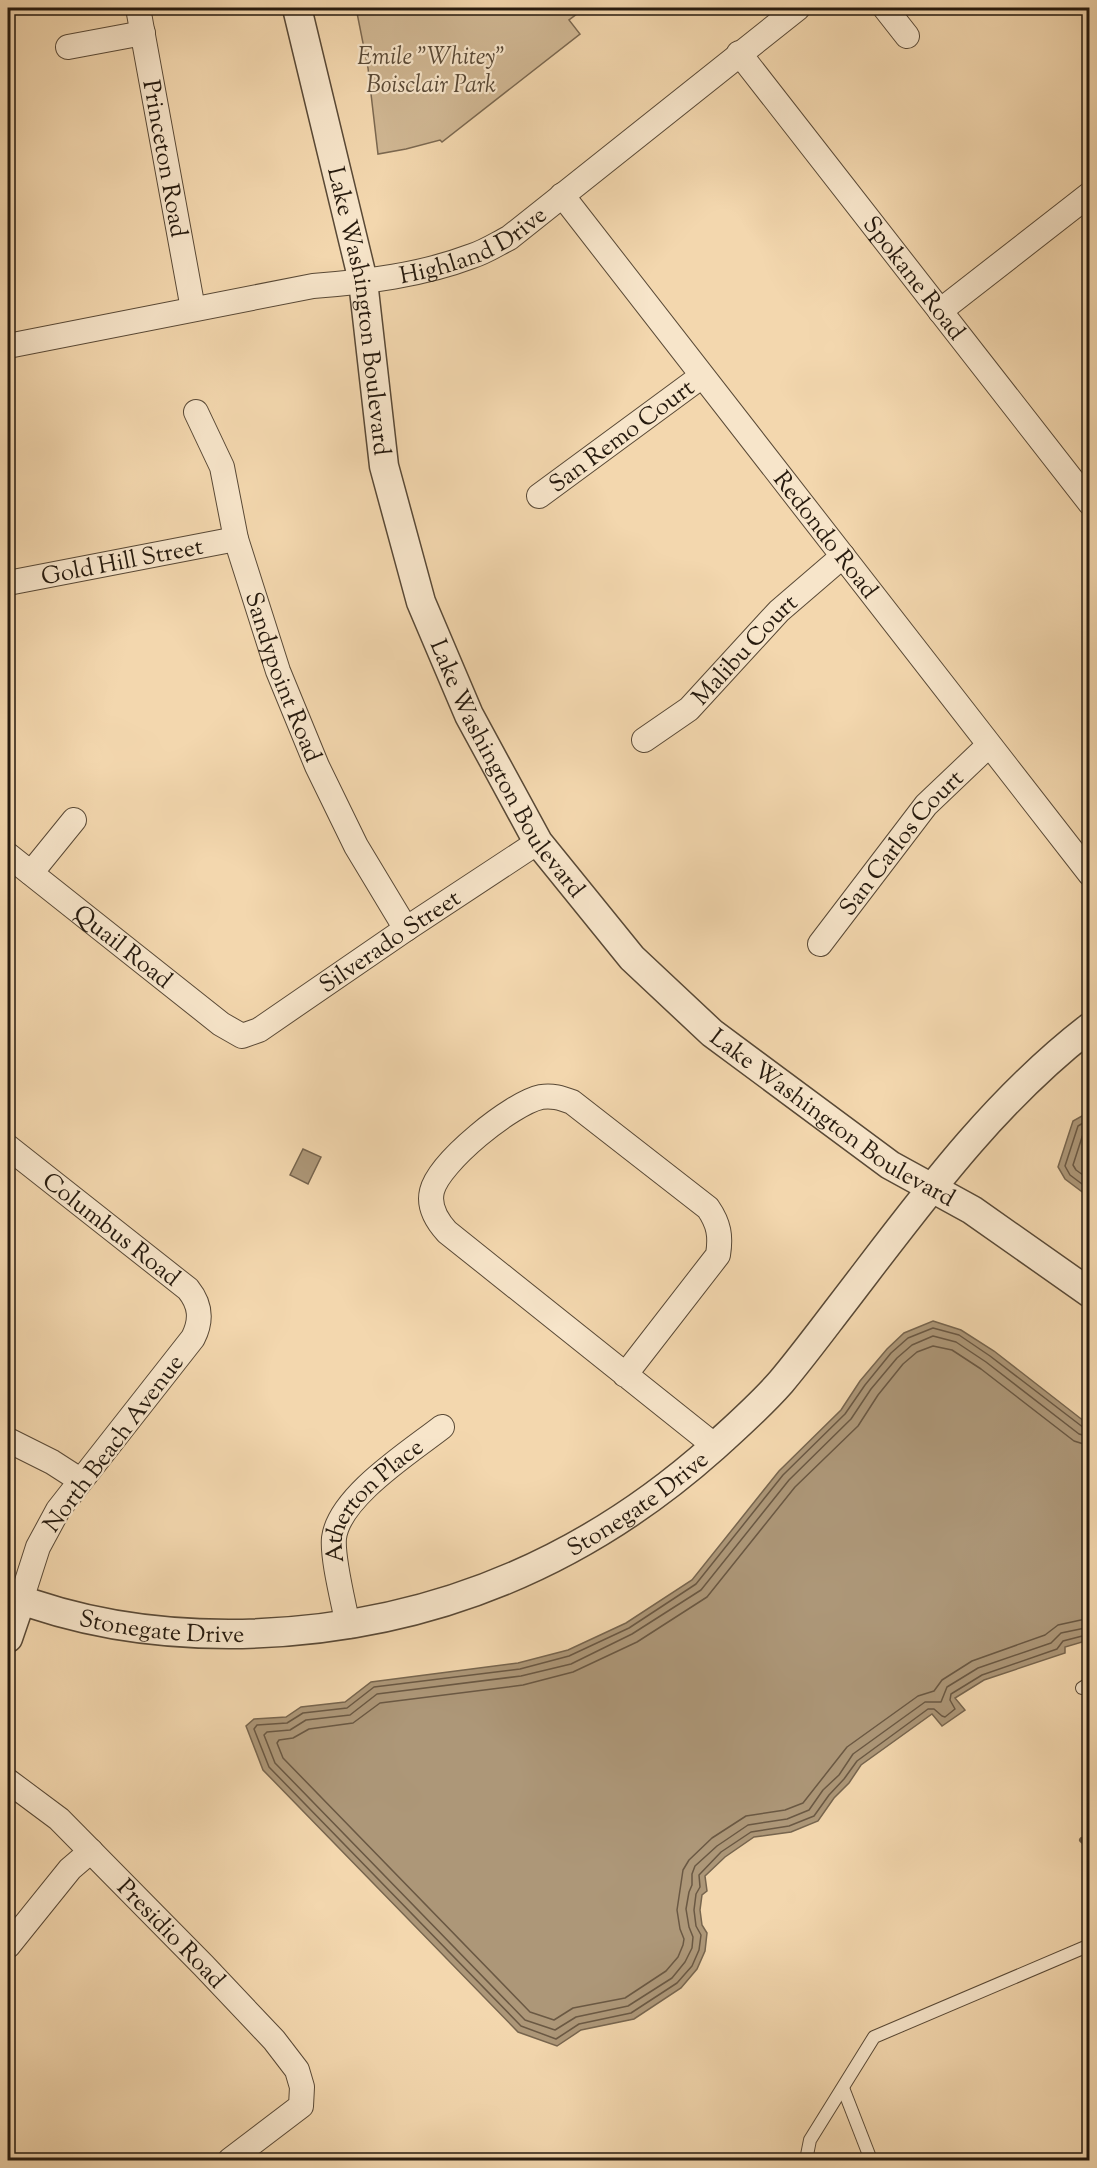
<svg xmlns="http://www.w3.org/2000/svg" width="1097" height="2168" font-family="'Sorts Mill Goudy',serif">
  <style>
    .green { fill: #d0b793; stroke: #7b6850; stroke-width: 1.5 }
    .water { fill: #ad9778; stroke: #77654e; stroke-width: 1.5 }
    .lines { fill: none; stroke-linecap: round; stroke-linejoin: round }
    .shore { stroke: #6a5843; stroke-width: 1.5 }
    .stream { stroke: #77654e; stroke-width: 6 }
    .service-casing { stroke: #594936; stroke-width: 14 }
    .minor-casing { stroke: #594936; stroke-width: 26 }
    .tertiary-casing { stroke: #594936; stroke-width: 31 }
    .service { stroke: #f7e5ca; stroke-width: 12 }
    .minor { stroke: #f7e5ca; stroke-width: 24 }
    .tertiary { stroke: #f7e5ca; stroke-width: 28 }
    .labels { text-anchor: middle; stroke-width: 4.5; stroke-linejoin: round; paint-order: stroke }
    .park-label { font-size: 24px; font-style: italic; fill: #594936; stroke: #f7e5ca }
    .street-label { font-size: 24px; fill: #261a0e; stroke: #f7e5ca }
  </style>
  <rect width="100%" height="100%" fill="#f3d7ae"/>
  <filter id="stains"><feTurbulence type="fractalNoise" baseFrequency=".00333" numOctaves="4"/><feColorMatrix values="0 0 0 0 .2 0 0 0 0 .09 0 0 0 0 .02 0 0 0 .5 -.17"/></filter>
  <radialGradient id="worn" r=".72"><stop offset=".6" stop-color="#630" stop-opacity="0"/><stop offset="1" stop-color="#630" stop-opacity=".3"/></radialGradient>
  <polygon class="green" points="356,8 585,8 569,20 580,34 442,142 440,140 406,149 378,154 368,68"/>
  <g class="water">
    <polygon points="1089,1112 1089,1197 1065,1179 1058,1167 1073,1121"/>
    <polygon points="303,1149 321,1157 308,1184 290,1175"/>
    <polygon points="933,1321 961,1330 994,1351 1089,1425 1089,1640 1065,1647 1065,1653 984,1680 955,1698 965,1710 942,1726 932,1714 861,1765 849,1783 834,1798 818,1821 791,1832 754,1837 725,1857 705,1876 707,1891 702,1895 700,1910 702,1925 707,1933 705,1951 697,1969 681,1988 634,2019 581,2030 557,2046 518,2032 263,1770 246,1726 254,1719 286,1717 301,1707 345,1702 371,1682 518,1663 568,1650 626,1623 692,1580 779,1471 841,1410 860,1381 887,1349 904,1333"/>
  </g>
  <g class="lines">
    <g class="shore">
      <polyline points="1090,1119 1078,1126 1065,1166 1070,1175 1090,1190"/>
      <polyline points="1090,1127 1084,1131 1073,1165 1076,1170 1090,1180"/>
      <polyline points="1090,1429 1084,1428 990,1356 959,1335 933,1328 908,1338 891,1353 865,1385 845,1414 783,1475 696,1584 629,1628 569,1656 520,1669 374,1687 347,1708 303,1713 287,1723 257,1725 254,1729 269,1767 521,2026 556,2039 579,2024 631,2013 677,1983 692,1966 699,1950 701,1935 696,1926 694,1910 696,1894 700,1887 699,1875 721,1852 751,1832 789,1826 814,1816 829,1795 844,1779 857,1761 928,1709 934,1709 942,1716 945,1717 955,1709 950,1700 951,1694 982,1675 1057,1649 1063,1641 1090,1634"/>
      <polyline points="1090,1437 1079,1434 986,1362 956,1342 933,1336 912,1345 897,1358 871,1389 851,1419 789,1480 701,1590 632,1634 571,1664 521,1676 377,1694 350,1715 306,1720 290,1730 267,1732 264,1735 275,1763 525,2020 555,2030 576,2017 628,2006 672,1978 685,1962 692,1948 693,1937 689,1927 686,1909 689,1892 692,1885 692,1874 695,1866 717,1846 748,1825 787,1819 809,1810 823,1790 839,1775 853,1754 925,1702 941,1702 947,1687 978,1668 1051,1643 1061,1633 1090,1627"/>
      <polyline points="1090,1446 1074,1441 981,1369 952,1350 933,1346 917,1352 903,1364 878,1395 858,1426 795,1487 707,1597 637,1642 573,1672 523,1685 380,1703 353,1723 309,1729 293,1738 279,1740 277,1743 283,1758 530,2012 554,2020 573,2008 625,1998 666,1971 678,1957 683,1945 684,1939 680,1929 677,1910 683,1870 689,1860 712,1838 746,1816 785,1810 803,1803 847,1747 918,1696 934,1691 942,1680 972,1661 1045,1635 1058,1625 1090,1618"/>
    </g>
    <polyline class="stream" points="1082,1840 1090,1847"/>
    <g class="service-casing">
      <g id="service">
        <polyline points="1082,1688 1090,1683"/>
        <polyline points="843,2088 871,2160"/>
        <polyline points="806,2160 810,2140 874,2037 1090,1945"/>
      </g>
    </g>
    <g class="minor-casing">
      <g id="minor">
        <path id="s1" d="M138 8 193 309"/>
        <polyline points="885,8 907,36"/>
        <polyline points="68,47 143,33"/>
        <path id="s2" d="M739 53 1090 503"/>
        <path id="s3" d="M562 195 1090 874"/>
        <polyline points="940,311 1090,194"/>
        <path id="s4" d="M8 346 313 286C366 282 422 275 472 256 485 252 497 244 509 238L798 8"/>
        <path id="s5" d="M196 412 222 467 236 539 278 671 317 766 356 846 406 929"/>
        <path id="s6" d="M539 496 702 376"/>
        <path id="s7" d="M8 583 236 539"/>
        <path id="s8" d="M644 740 689 709 779 611 843 556"/>
        <path id="s9" d="M8 855 221 1024 242 1036 259 1030 406 929 538 842"/>
        <polyline points="31,873 74,820"/>
        <path id="s10" d="M820 944 926 805 988 746"/>
        <path id="s11" d="M8 1147 188 1289C201 1305 202 1320 193 1338L58 1510 38 1547 21 1600"/>
        <path d="M625 1375 718 1255C721 1236 719 1224 708 1208L572 1102C561 1098 552 1095 541 1097 512 1103 439 1162 432 1191 428 1207 437 1221 447 1232L715 1446"/>
        <polyline points="8,1440 52,1462 80,1480"/>
        <path id="s12" d="M348 1626C344 1604 332 1559 334 1538 339 1497 410 1452 442 1427"/>
        <path id="s13" d="M8 1781 59 1819 204 1966 274 2040 297 2070 302 2087 301 2106 230 2160"/>
        <polyline points="8,1946 70,1869 91,1851"/>
      </g>
    </g>
    <g class="tertiary-casing">
      <g id="tertiary">
        <path id="s14" d="M297 8 363 281 384 466 421 602 469 715 538 842 632 958 712 1033 890 1165 972 1210 1090 1293"/>
        <path id="s15" d="M8 1595C77 1622 154 1634 229 1634 414 1633 576 1570 714 1447 737 1426 760 1406 781 1382 802 1357 822 1330 842 1304 918 1205 990 1104 1090 1027"/>
        <polyline points="8,1638 21,1600"/>
      </g>
    </g>
    <use href="#service" class="service"/>
    <use href="#minor" class="minor"/>
    <use href="#tertiary" class="tertiary"/>
  </g>
  <g class="labels">
    <g class="park-label">
      <text x="431" y="64">Emile "Whitey"<tspan x="431" dy="28">Boisclair Park</tspan></text>
    </g>
    <g class="street-label">
      <text dy="8" stroke="none"><textPath href="#s1" startOffset="153">Princeton Road</textPath></text>
      <text dy="8" stroke="none"><textPath href="#s4" startOffset="478">Highland Drive</textPath></text>
      <text dy="8" stroke="none"><textPath href="#s2" startOffset="285">Spokane Road</textPath></text>
      <text dy="8" stroke="none"><textPath href="#s14" startOffset="310">Lake Washington Boulevard</textPath></text>
      <text dy="8" stroke="none"><textPath href="#s6" startOffset="102">San Remo Court</textPath></text>
      <text dy="8" stroke="none"><textPath href="#s3" startOffset="430">Redondo Road</textPath></text>
      <text dy="8" stroke="none"><textPath href="#s7" startOffset="116">Gold Hill Street</textPath></text>
      <text dy="8" stroke="none"><textPath href="#s8" startOffset="136">Malibu Court</textPath></text>
      <text dy="8" stroke="none"><textPath href="#s5" startOffset="280">Sandypoint Road</textPath></text>
      <text dy="8" stroke="none"><textPath href="#s14" startOffset="796">Lake Washington Boulevard</textPath></text>
      <text dy="8" stroke="none"><textPath href="#s10" startOffset="130">San Carlos Court</textPath></text>
      <text dy="8" stroke="none"><textPath href="#s9" startOffset="472">Silverado Street</textPath></text>
      <text dy="8" stroke="none"><textPath href="#s9" startOffset="147">Quail Road</textPath></text>
      <text dy="8" stroke="none"><textPath href="#s14" startOffset="1282">Lake Washington Boulevard</textPath></text>
      <text dy="8" stroke="none"><textPath href="#s11" startOffset="132">Columbus Road</textPath></text>
      <text transform="translate(113 1443) rotate(-53)" y="8">North Beach Avenue</text>
      <text dy="8" stroke="none"><textPath href="#s15" startOffset="662">Stonegate Drive</textPath></text>
      <text dy="8" stroke="none"><textPath href="#s12" startOffset="142">Atherton Place</textPath></text>
      <text dy="8" stroke="none"><textPath href="#s15" startOffset="158">Stonegate Drive</textPath></text>
      <text dy="8" stroke="none"><textPath href="#s13" startOffset="224">Presidio Road</textPath></text>
    </g>
  </g>
  <rect width="1097" height="2168" fill="none" stroke="#f3d7ae" stroke-width="30"/>
  <rect x="9" y="9" width="1079" height="2150" fill="none" stroke="#261a0e" stroke-width="3"/>
  <rect x="15" y="15" width="1067" height="2138" fill="none" stroke="#261a0e" stroke-width="1.5"/>
  <rect width="100%" height="100%" filter="url(#stains)"/>
  <rect width="100%" height="100%" fill="url(#worn)"/>
</svg>
